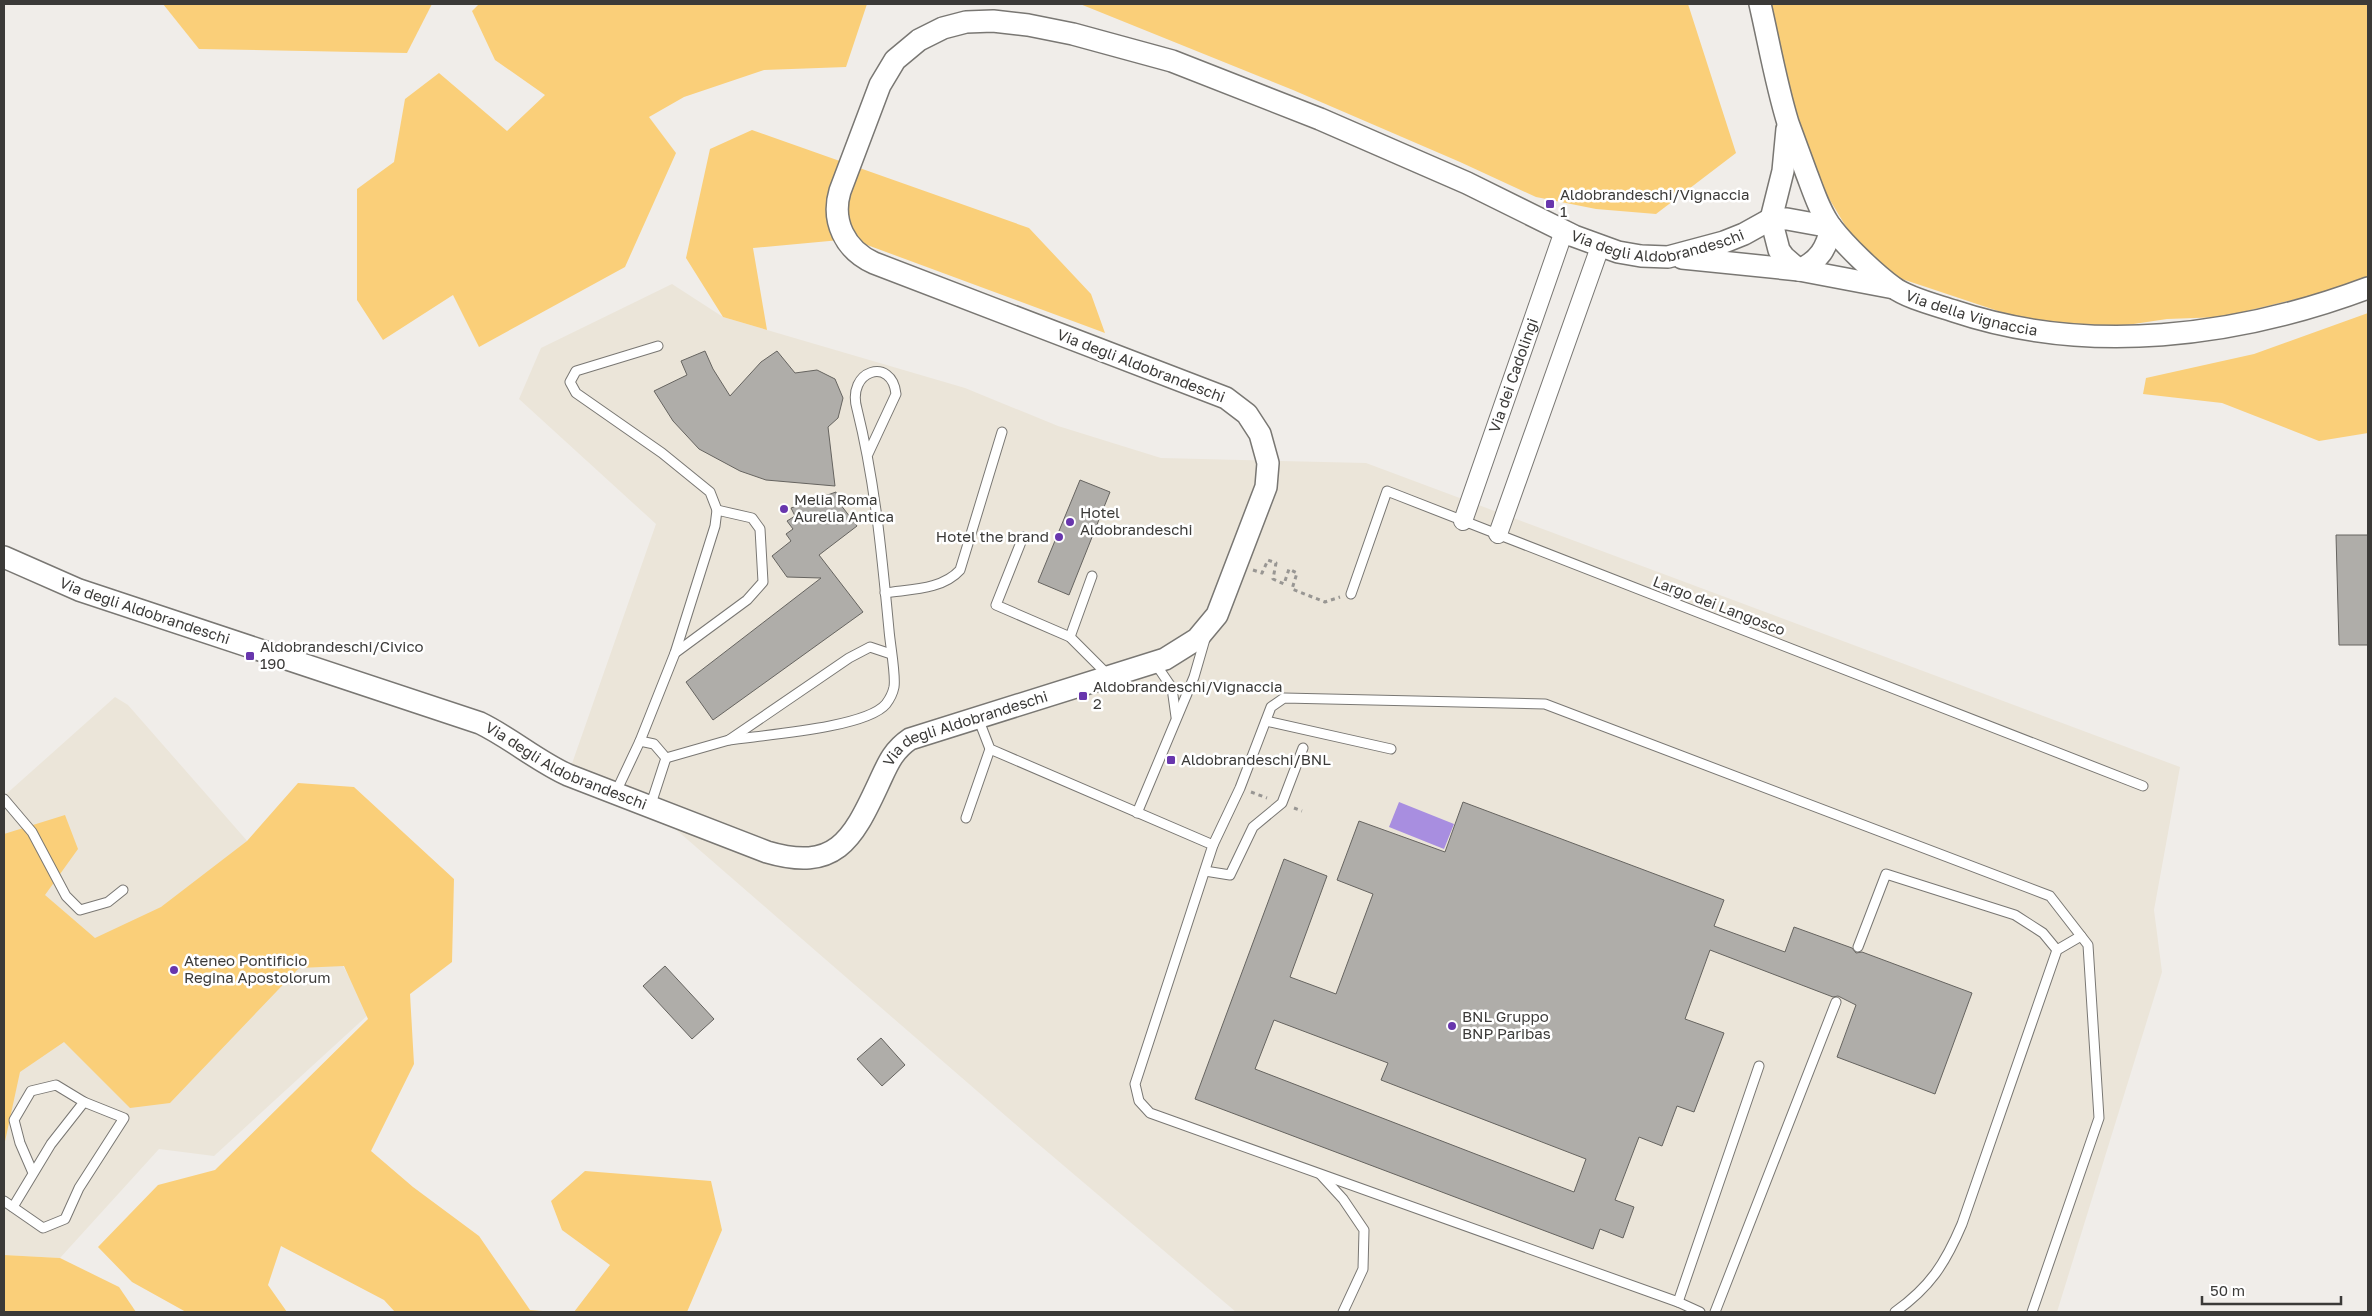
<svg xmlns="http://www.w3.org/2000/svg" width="2372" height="1316" font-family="'Golos Text',sans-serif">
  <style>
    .built { fill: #ebe5d9 }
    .green { fill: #facf79 }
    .water { fill: #a88ee0 }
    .building { fill: #afada9; stroke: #666460; fill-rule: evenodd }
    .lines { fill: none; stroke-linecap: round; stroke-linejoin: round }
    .service-casing { stroke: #797773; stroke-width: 11 }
    .minor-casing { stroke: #797773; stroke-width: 20 }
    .tertiary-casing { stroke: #797773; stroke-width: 24 }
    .path { stroke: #989693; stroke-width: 3; stroke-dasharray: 4 4; stroke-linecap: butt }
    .service { stroke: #fff; stroke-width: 9 }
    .minor { stroke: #fff; stroke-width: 18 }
    .tertiary { stroke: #fff; stroke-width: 21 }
    .poi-dot { fill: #6836ad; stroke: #fff; stroke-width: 2 }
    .labels { text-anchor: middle; stroke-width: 5; stroke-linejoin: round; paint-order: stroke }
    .poi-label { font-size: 15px; fill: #3b3a38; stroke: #fff; text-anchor: start }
    .street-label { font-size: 15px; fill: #3b3a38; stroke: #fff }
  </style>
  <rect width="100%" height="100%" fill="#f0ede9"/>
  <g class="built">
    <polygon points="672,284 723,317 965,388 1058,426 1161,458 1366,463 2180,767 2154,910 2162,972 2057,1312 1236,1312 1030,1137 650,807 568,775 656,524 519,399 541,348"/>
    <polygon points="115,697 128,705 321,925 369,1014 214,1156 159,1149 60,1258 4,1255 4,796"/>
  </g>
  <g class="green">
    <polygon points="163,4 432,4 407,53 199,49"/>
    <polygon points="479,4 867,4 846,67 764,70 684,97 649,117 676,153 625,267 479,347 453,295 383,340 357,300 357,189 394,162 405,99 439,73 507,131 545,95 495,60 472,11"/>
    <polygon points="1080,4 1688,4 1736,153 1656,214 1596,209 1536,197 1460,162 1293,90"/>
    <polygon points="1770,4 2368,4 2368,277 2338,289 2222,317 2167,319 2067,334 1890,275 1854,240 1819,182 1794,107"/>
    <polygon points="752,130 1029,228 1091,294 1105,333 851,239 753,248 767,330 723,317 686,258 710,149"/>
    <polygon points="2368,313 2368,433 2319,441 2222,403 2143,394 2146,378 2254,354"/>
    <polygon points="298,783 354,787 454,879 452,962 410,994 414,1064 371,1151 413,1187 479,1236 530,1310 555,1312 395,1312 384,1300 281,1246 268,1285 287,1312 186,1312 132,1282 98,1247 158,1185 215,1170 368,1019 344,966 299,968 170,1103 130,1108 64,1042 20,1072 4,1146 4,834 65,815 78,849 45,895 95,938 161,907 247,841"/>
    <polygon points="585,1171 711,1181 722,1230 687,1312 574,1312 610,1265 562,1230 551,1201"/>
    <polygon points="4,1255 60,1258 119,1287 136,1312 4,1312"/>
  </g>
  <polygon class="water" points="1399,802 1454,824 1444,849 1389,827"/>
  <g class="building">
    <polygon points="705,351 713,369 730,396 761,362 777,351 795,373 817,370 835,379 843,398 838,418 828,427 835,486 766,480 740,471 699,449 673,421 654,391 687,375 681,361"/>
    <polygon points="1080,480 1110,492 1069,595 1038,582"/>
    <polygon points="836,492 837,500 857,526 819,555 863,612 713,720 686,682 821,578 787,577 772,556 791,541 786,534 793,529 787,521 795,516 791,508"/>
    <polygon points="2336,535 2368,535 2368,645 2339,645"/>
    <path d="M1463 802 1724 900 1714 926 1785 952 1794 927 1852 948 1856 953 1862 952 1972 993 1935 1094 1837 1057 1856 1005 1838 996 1833 997 1710 950 1685 1019 1724 1033 1694 1112 1677 1106 1662 1146 1639 1137 1615 1200 1634 1207 1623 1238 1600 1229 1593 1249 1195 1099 1284 859 1327 876 1290 977 1336 994 1373 894 1337 880 1359 821 1445 852ZM1274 1020 1388 1063 1381 1080 1586 1159 1574 1192 1255 1069Z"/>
    <polygon points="665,966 714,1019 692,1039 643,986"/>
    <polygon points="881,1038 905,1065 882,1086 857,1059"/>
  </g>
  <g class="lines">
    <g class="service-casing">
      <g id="service">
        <polyline points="1023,537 996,605 1070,637 1108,675"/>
        <path d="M885 593C910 589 942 590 960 570L1002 432"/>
        <polyline points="1351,594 1387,491 2143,786"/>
        <polyline points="1070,637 1092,576"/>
        <polyline points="675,653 747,600 763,582 760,529 752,518 717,510"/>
        <polyline points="1155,663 1172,688 1176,717"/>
        <polyline points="978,718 990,749 1213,845 1135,1084 1139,1101 1150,1113 1678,1302 1759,1066"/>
        <polyline points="1266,721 1391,749"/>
        <path d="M729 740C763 735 866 728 886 704 889 700 893 692 894 687 896 675 890 644 889 630 882 556 875 481 857 409 846 370 892 356 896 394L868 454"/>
        <polyline points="640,741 654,744 666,758 650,807"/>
        <polyline points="666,758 729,740 849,658 870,647 891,654"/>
        <polyline points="615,794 640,741 675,653 715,526 717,510 710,492 662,453 576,393 570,382 576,371 658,346"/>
        <polyline points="4,799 32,832 66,896 80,910 108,902 123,890"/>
        <polyline points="1137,813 1194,677 1205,639"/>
        <polyline points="966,818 990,749"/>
        <polyline points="1213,845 1240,788 1271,707 1284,698 1545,704 2050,896 2088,945 2099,1118 2032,1312"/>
        <polyline points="1205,871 1230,875 1253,827 1282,803 1303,748"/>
        <polyline points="1858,947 1886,874 2015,915 2043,933 2057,950"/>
        <polyline points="1321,1175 1343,1199 1364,1230 1363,1269 1343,1312"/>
        <polyline points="4,1201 43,1228 65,1219 79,1188 124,1118 84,1102"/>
        <polyline points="13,1207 51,1144 84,1102 56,1085 31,1091 14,1120 20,1143 33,1173"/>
        <polyline points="1678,1302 1700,1312"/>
        <polyline points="1715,1312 1836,1002"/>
        <path d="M1895 1312C1930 1287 1945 1264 1962 1224L2057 950 2081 936"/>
      </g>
    </g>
    <g class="minor-casing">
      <g id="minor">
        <path id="s1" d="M1463 521 1564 231"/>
        <polyline points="1498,534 1600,247"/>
      </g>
    </g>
    <g class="tertiary-casing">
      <g id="tertiary">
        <path id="s2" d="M1760 4C1769 43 1776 84 1788 123 1794 139 1800 156 1806 172 1813 190 1820 213 1832 228 1846 246 1874 273 1893 287 1907 298 1936 305 1954 311 2088 356 2237 337 2368 288"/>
        <polyline points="1787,129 1783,171 1771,219 1779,250 1784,257 1799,270"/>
        <polyline points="1682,258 1799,270 1894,288"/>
        <path d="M1799 270C1819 261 1827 248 1831 227"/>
        <path id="s3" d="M4 557 79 590 480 723C511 738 537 761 568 775L767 852C835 872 852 841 878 785 887 766 892 751 910 739L1165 659 1197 639 1217 615 1266 487 1268 463 1260 434 1247 414 1226 398 874 263C845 250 831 221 840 191L880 85 895 60 919 40 943 28 966 22 993 21 1028 25 1073 34 1172 61 1320 119 1467 183 1574 236 1618 252 1641 256 1668 257 1724 242 1744 234 1771 219H1787L1831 227"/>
      </g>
    </g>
    <g class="path">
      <polyline points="1253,570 1262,573 1268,560 1276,563 1273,579 1284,584 1289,569 1297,573 1292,589 1325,602 1340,597"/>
      <polyline points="1251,792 1267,798"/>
      <polyline points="1294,808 1302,811"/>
    </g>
    <use href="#service" class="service"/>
    <use href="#minor" class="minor"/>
    <use href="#tertiary" class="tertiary"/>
  </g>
  <g class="poi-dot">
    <rect x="1545" y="199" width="10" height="10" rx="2.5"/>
    <circle cx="784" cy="509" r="5"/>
    <circle cx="1070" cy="522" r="5"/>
    <circle cx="1059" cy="537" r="5"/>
    <rect x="245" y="651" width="10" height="10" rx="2.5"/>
    <rect x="1078" y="691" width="10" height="10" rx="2.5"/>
    <rect x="1166" y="755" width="10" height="10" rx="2.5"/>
    <circle cx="174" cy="970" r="5"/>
    <circle cx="1452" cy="1026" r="5"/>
  </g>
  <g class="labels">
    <g class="poi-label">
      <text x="1560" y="200">Aldobrandeschi/Vignaccia<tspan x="1560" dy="17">1</tspan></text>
      <text x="794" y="505">Melia Roma<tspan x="794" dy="17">Aurelia Antica</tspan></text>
      <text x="1080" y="518">Hotel<tspan x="1080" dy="17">Aldobrandeschi</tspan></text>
      <text x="1049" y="542" text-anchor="end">Hotel the brand</text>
      <text x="260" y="652">Aldobrandeschi/Civico<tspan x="260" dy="17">190</tspan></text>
      <text x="1093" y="692">Aldobrandeschi/Vignaccia<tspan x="1093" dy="17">2</tspan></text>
      <text x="1181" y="765">Aldobrandeschi/BNL</text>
      <text x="184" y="966">Ateneo Pontificio<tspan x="184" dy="17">Regina Apostolorum</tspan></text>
      <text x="1462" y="1022">BNL Gruppo<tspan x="1462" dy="17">BNP Paribas</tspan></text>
    </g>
    <g class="street-label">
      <text dy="5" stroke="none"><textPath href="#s3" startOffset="3028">Via degli Aldobrandeschi</textPath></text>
      <text dy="5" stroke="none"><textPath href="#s2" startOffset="405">Via della Vignaccia</textPath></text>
      <text transform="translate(1141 366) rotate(21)" y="5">Via degli Aldobrandeschi</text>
      <text dy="5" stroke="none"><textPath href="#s1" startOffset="154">Via dei Cadolingi</textPath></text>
      <text transform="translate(1719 606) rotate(21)" y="5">Largo dei Langosco</text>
      <text dy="5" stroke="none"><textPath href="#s3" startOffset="151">Via degli Aldobrandeschi</textPath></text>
      <text dy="5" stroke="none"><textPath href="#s3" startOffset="1080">Via degli Aldobrandeschi</textPath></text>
      <text dy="5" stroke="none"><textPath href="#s3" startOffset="601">Via degli Aldobrandeschi</textPath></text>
    </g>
  </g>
  <rect width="2372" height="1316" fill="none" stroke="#3b3a38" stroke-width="10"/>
  <path d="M2202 1296v8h139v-8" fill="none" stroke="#3b3a38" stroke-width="2.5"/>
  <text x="2210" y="1296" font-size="15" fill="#3b3a38" stroke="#ffffff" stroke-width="4" paint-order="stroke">50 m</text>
</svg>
